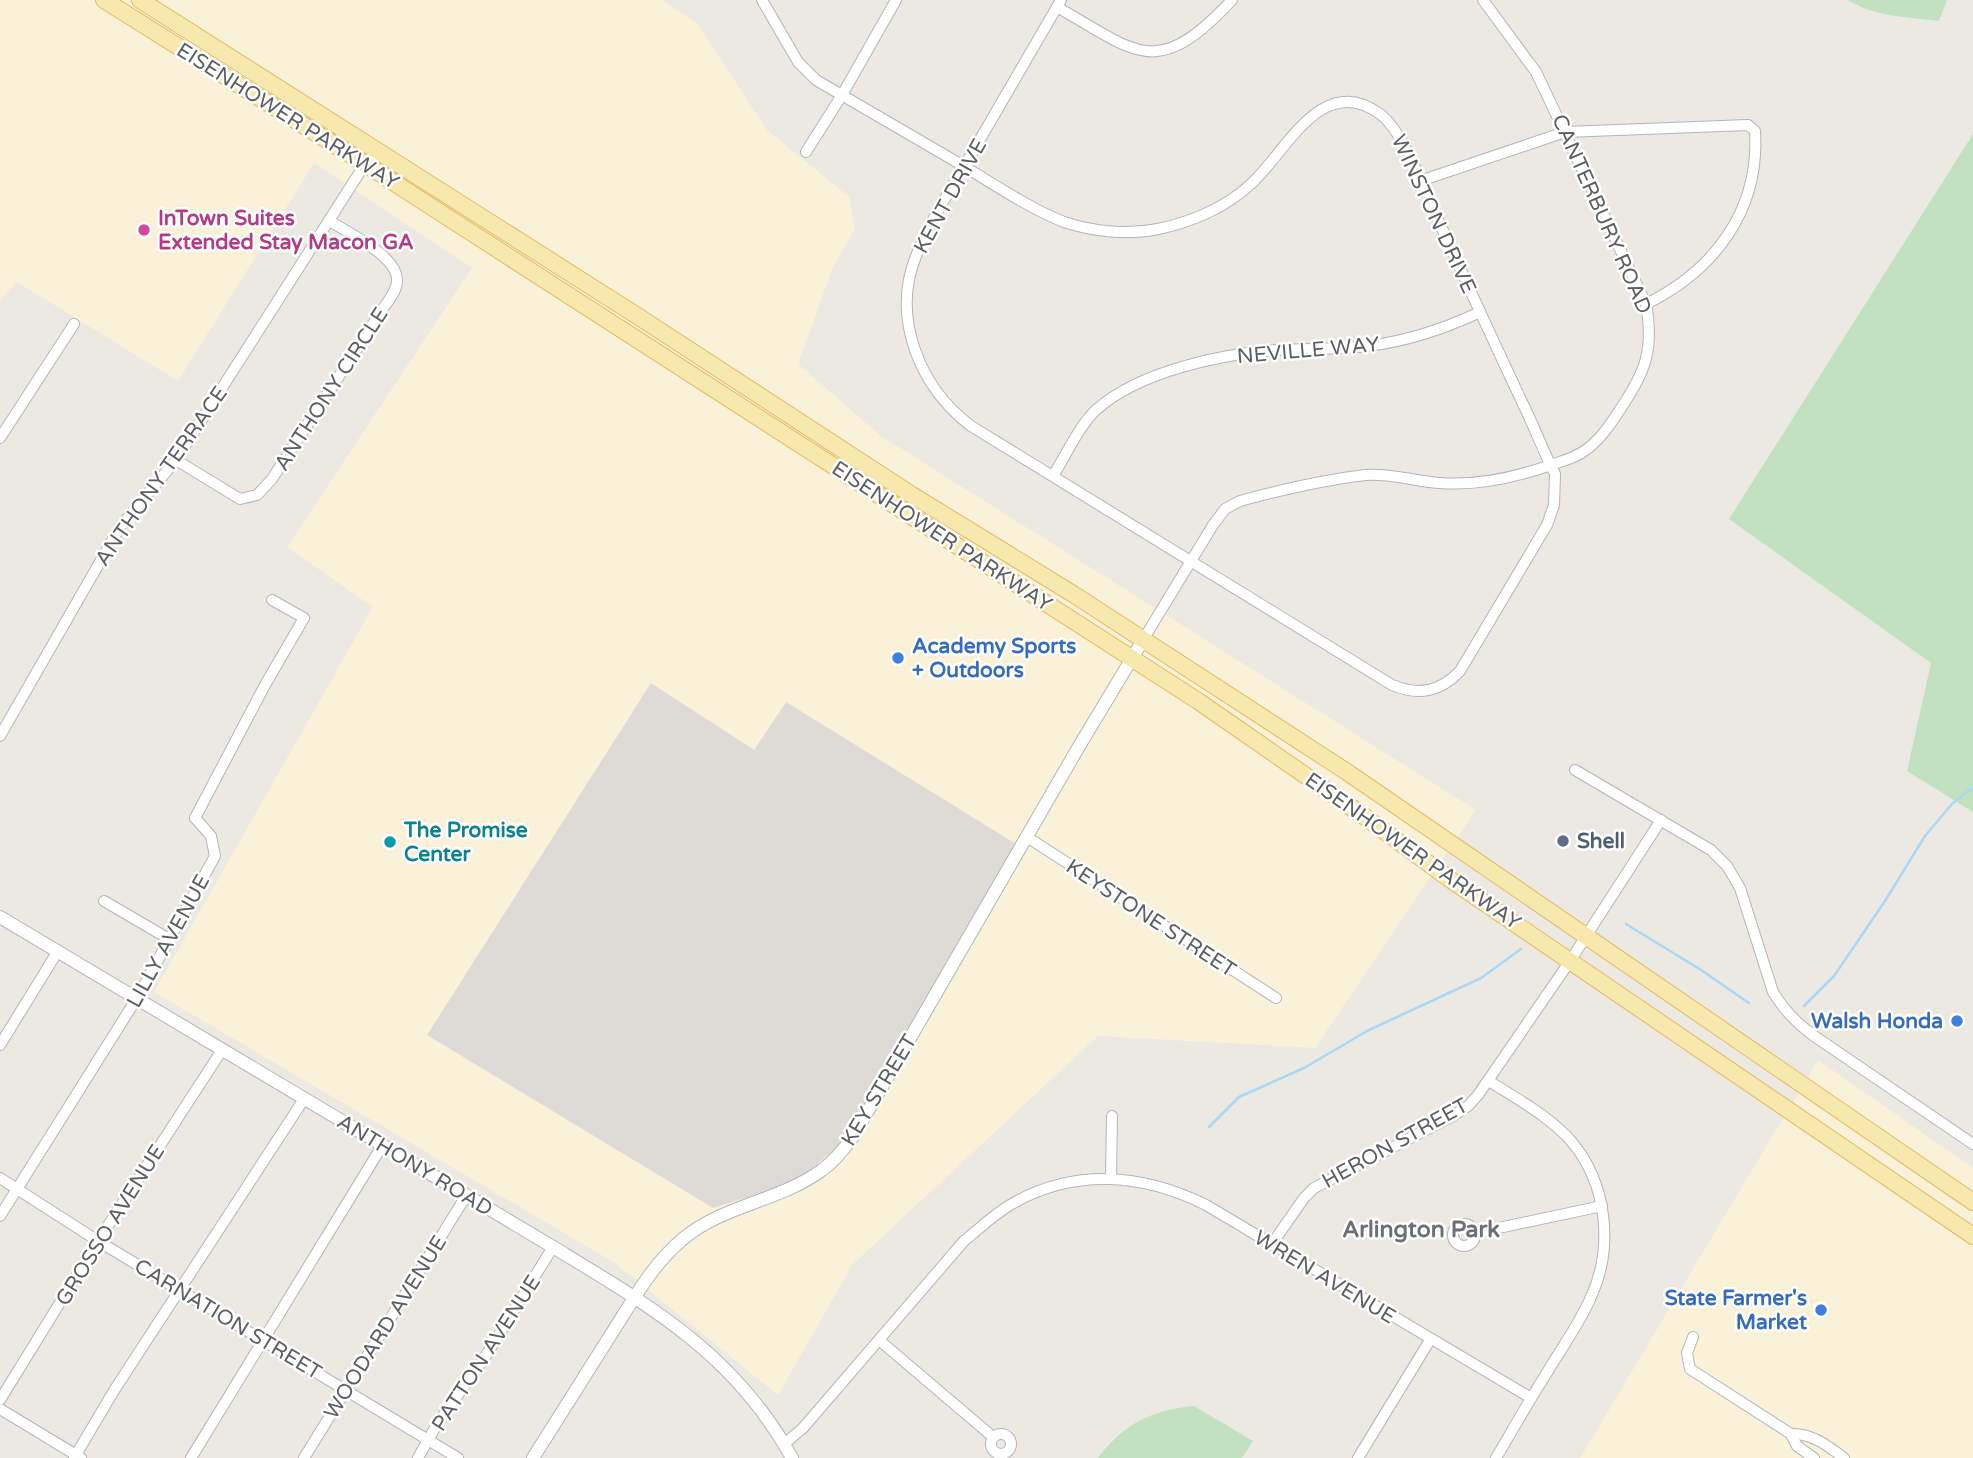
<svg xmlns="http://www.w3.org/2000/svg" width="1973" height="1458" font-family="'Varela Round',sans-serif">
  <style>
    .commercial { fill: #faf1d9 }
    .industrial { fill: #dedbd7 }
    .green { fill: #c2e1c1 }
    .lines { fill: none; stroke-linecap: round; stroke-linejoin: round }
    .stream { stroke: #a8d8f6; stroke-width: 2.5 }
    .minor-casing { stroke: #b3b5b9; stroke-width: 12 }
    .tertiary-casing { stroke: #b3b5b9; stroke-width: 14 }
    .primary-casing { stroke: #e3ba64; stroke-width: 18 }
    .minor { stroke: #fff; stroke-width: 10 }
    .tertiary { stroke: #fff; stroke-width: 12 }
    .primary { stroke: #f7e8ad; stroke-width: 16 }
    .hotel-dot { fill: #d1479c; stroke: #fff; stroke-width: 2.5 }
    .shop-dot { fill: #3f7fe0; stroke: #fff; stroke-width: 2.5 }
    .service-dot { fill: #5c6f8a; stroke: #fff; stroke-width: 2.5 }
    .culture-dot { fill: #0f9aa8; stroke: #fff; stroke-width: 2.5 }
    .labels { text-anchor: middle; stroke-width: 5; stroke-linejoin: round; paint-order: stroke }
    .street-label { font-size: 21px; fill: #5b5e62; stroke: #fff }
    .hotel-label { font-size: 21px; font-weight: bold; fill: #b23c85; stroke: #fff; text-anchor: start }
    .shop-label { font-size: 21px; font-weight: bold; fill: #366cbe; stroke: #fff; text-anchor: end }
    .culture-label { font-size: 21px; font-weight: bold; fill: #0d838f; stroke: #fff; text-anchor: start }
    .service-label { font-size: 21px; font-weight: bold; fill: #4e5e75; stroke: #fff; text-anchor: start }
    .neighbourhood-label { font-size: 23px; font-weight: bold; fill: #6c7074; stroke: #fff }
  </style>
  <rect width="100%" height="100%" fill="#ece9e2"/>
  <g class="commercial">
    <polygon points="0,0 662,0 698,24 766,129 849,197 855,228 833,267 798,364 881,436 1476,810 1315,1048 1098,1036 852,1265 778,1395 615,1263 154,992 373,607 287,547 472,268 314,163 178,381 17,282 0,300"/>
    <polygon points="1818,1060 1973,1168 1973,1458 1580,1458"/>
  </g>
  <polygon class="industrial" points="651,683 754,750 786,702 1016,844 869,1100 834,1150 796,1182 713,1208 427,1035"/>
  <g class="green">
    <path d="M1848 0H1947L1939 21C1908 17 1875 17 1848 0Z"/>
    <polygon points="1973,134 1973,812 1907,771 1931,663 1729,519"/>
    <path d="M1194 1406 1253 1441 1242 1458H1098C1123 1424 1152 1410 1194 1406Z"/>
  </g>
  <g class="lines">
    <g class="stream">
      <polyline points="1626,924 1701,970 1749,1003"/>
      <polyline points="1804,1006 1834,976 1885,901 1925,836 1952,804 1973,787"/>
      <polyline points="1209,1127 1239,1097 1304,1068 1367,1031 1481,978 1521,949"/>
    </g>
    <g class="minor-casing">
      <g id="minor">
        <path d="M762 0 798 62 816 80C867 110 917 139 967 168 996 186 1033 210 1064 222 1094 232 1128 235 1158 229 1192 222 1227 207 1252 183 1286 152 1322 71 1380 114 1403 131 1424 188 1436 215 1464 278 1493 340 1522 402 1534 426 1543 451 1555 474L1554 505 1547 525 1460 671C1440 692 1419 696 1392 685L971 426C920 388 891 318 916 256 931 218 955 183 975 148 1004 99 1032 49 1061 0"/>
        <path d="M1057 7C1139 54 1157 80 1232 0"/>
        <polyline points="806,152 842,95 896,0"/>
        <path d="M1420 181 1565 132 1748 125 1755 131C1760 210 1715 270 1646 304"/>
        <polyline points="0,438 74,324"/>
        <path d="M176 460 240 499 257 495 272 479 382 310C388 301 397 291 397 281 399 257 348 233 330 221"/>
        <path d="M1053 476C1065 457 1080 424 1097 409 1141 371 1221 354 1277 350 1308 348 1338 350 1368 346 1408 341 1444 329 1480 312"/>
        <path d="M1143 640 1213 525 1225 509 1240 501C1280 490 1323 480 1365 475 1390 473 1414 481 1439 483 1477 486 1513 478 1548 466 1562 461 1576 458 1587 449 1601 439 1612 422 1621 408 1646 371 1654 349 1646 304L1536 72 1483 0"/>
        <polyline points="0,736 120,527 176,460 365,164 377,151"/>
        <path d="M1575 770 1711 850 1727 866 1740 888 1773 992C1785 1012 1798 1025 1817 1038L1973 1144"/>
        <polyline points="1027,837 1276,998"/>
        <polyline points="104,901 169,939"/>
        <polyline points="0,1045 58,951"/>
        <path d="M1489 1081C1517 1099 1549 1116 1571 1141 1607 1183 1614 1247 1591 1297 1580 1323 1562 1347 1548 1371 1530 1399 1513 1429 1496 1458"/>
        <polyline points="0,1178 98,1241 458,1458"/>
        <polyline points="1111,1178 1112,1116"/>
        <polyline points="0,1216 137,998 215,856 211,836 195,818 265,685 304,618 272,600"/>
        <circle cx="1464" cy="1235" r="11"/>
        <polyline points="1475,1233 1602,1206"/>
        <polyline points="1272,1244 1304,1198 1314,1188 1451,1117 1468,1106 1478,1095 1570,961 1661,820"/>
        <polyline points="1693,1337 1687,1353 1690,1369 1791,1434 1797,1446 1814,1458"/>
        <polyline points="879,1340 993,1437"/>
        <polyline points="0,1400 98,1241 222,1050"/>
        <polyline points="0,1409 81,1458"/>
        <circle cx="1001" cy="1444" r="10"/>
        <path d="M1791 1434C1812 1433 1828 1446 1844 1458"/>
        <path d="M784 1444 803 1428 964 1241C979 1229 993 1215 1010 1205 1073 1168 1142 1173 1206 1205L1531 1398"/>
        <polyline points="74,1458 115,1389 304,1099"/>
        <polyline points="191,1458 382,1146"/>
        <polyline points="304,1458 466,1196"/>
        <polyline points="418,1458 437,1424 485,1357 553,1247"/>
        <polyline points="1358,1458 1430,1340"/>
      </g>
    </g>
    <g class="tertiary-casing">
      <g id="tertiary">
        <path d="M0 917 553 1247C650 1306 735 1354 792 1458"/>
        <path d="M533 1458C559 1417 584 1377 610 1336 632 1302 652 1264 684 1238 724 1205 780 1201 822 1170 835 1161 845 1148 854 1135L1078 748 1143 640"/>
      </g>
    </g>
    <g class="primary-casing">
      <g id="primary">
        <polyline points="104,0 365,164 1198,701 1361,814 1451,880 1973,1236"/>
        <polyline points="140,0 639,317 912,495 1073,594 1347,772 1973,1202"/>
      </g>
    </g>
    <use href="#minor" class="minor"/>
    <use href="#tertiary" class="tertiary"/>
    <use href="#primary" class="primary"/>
  </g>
  <circle class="hotel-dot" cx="144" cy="230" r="7"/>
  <g class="shop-dot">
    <circle cx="898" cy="658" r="7"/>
    <circle cx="1957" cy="1021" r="7"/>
    <circle cx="1821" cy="1310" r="7"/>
  </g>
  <circle class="service-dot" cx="1563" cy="841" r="7"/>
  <circle class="culture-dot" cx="390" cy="842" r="7"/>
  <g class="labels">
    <g class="street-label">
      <text transform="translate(288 116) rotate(32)" y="7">EISENHOWER PARKWAY</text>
      <text transform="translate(950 196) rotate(-61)" y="7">KENT DRIVE</text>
      <text transform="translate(1434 214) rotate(65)" y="7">WINSTON DRIVE</text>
      <text transform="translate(1602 214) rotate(66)" y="7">CANTERBURY ROAD</text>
      <text transform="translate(1308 350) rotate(-5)" y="7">NEVILLE WAY</text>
      <text transform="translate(331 389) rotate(-57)" y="7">ANTHONY CIRCLE</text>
      <text transform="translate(161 476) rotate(-55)" y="7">ANTHONY TERRACE</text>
      <text transform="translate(942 536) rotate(33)" y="7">EISENHOWER PARKWAY</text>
      <text transform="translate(1413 851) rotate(35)" y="7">EISENHOWER PARKWAY</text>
      <text transform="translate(1151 918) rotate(33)" y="7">KEYSTONE STREET</text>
      <text transform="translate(168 941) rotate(-61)" y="7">LILLY AVENUE</text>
      <text transform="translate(879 1090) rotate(-59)" y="7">KEY STREET</text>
      <text transform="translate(1395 1143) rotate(-29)" y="7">HERON STREET</text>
      <text transform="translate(415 1165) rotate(31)" y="7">ANTHONY ROAD</text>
      <text transform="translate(110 1225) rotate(-58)" y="7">GROSSO AVENUE</text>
      <text transform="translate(1325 1277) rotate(31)" y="7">WREN AVENUE</text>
      <text transform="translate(228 1319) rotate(31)" y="7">CARNATION STREET</text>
      <text transform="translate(385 1327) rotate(-58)" y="7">WOODARD AVENUE</text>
      <text transform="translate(486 1353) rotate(-57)" y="7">PATTON AVENUE</text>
    </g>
    <g class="hotel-label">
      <text x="158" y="225">InTown Suites<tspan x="158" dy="24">Extended Stay Macon GA</tspan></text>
    </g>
    <g class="shop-label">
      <text x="912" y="653" text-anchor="start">Academy Sports<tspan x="912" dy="24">+ Outdoors</tspan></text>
      <text x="1943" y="1028">Walsh Honda</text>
      <text x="1807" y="1305">State Farmer's<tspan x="1807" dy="24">Market</tspan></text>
    </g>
    <g class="culture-label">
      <text x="404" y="837">The Promise<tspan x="404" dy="24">Center</tspan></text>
    </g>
    <g class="service-label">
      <text x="1577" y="848">Shell</text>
    </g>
    <g class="neighbourhood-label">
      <text x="1421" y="1237">Arlington Park</text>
    </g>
  </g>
</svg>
